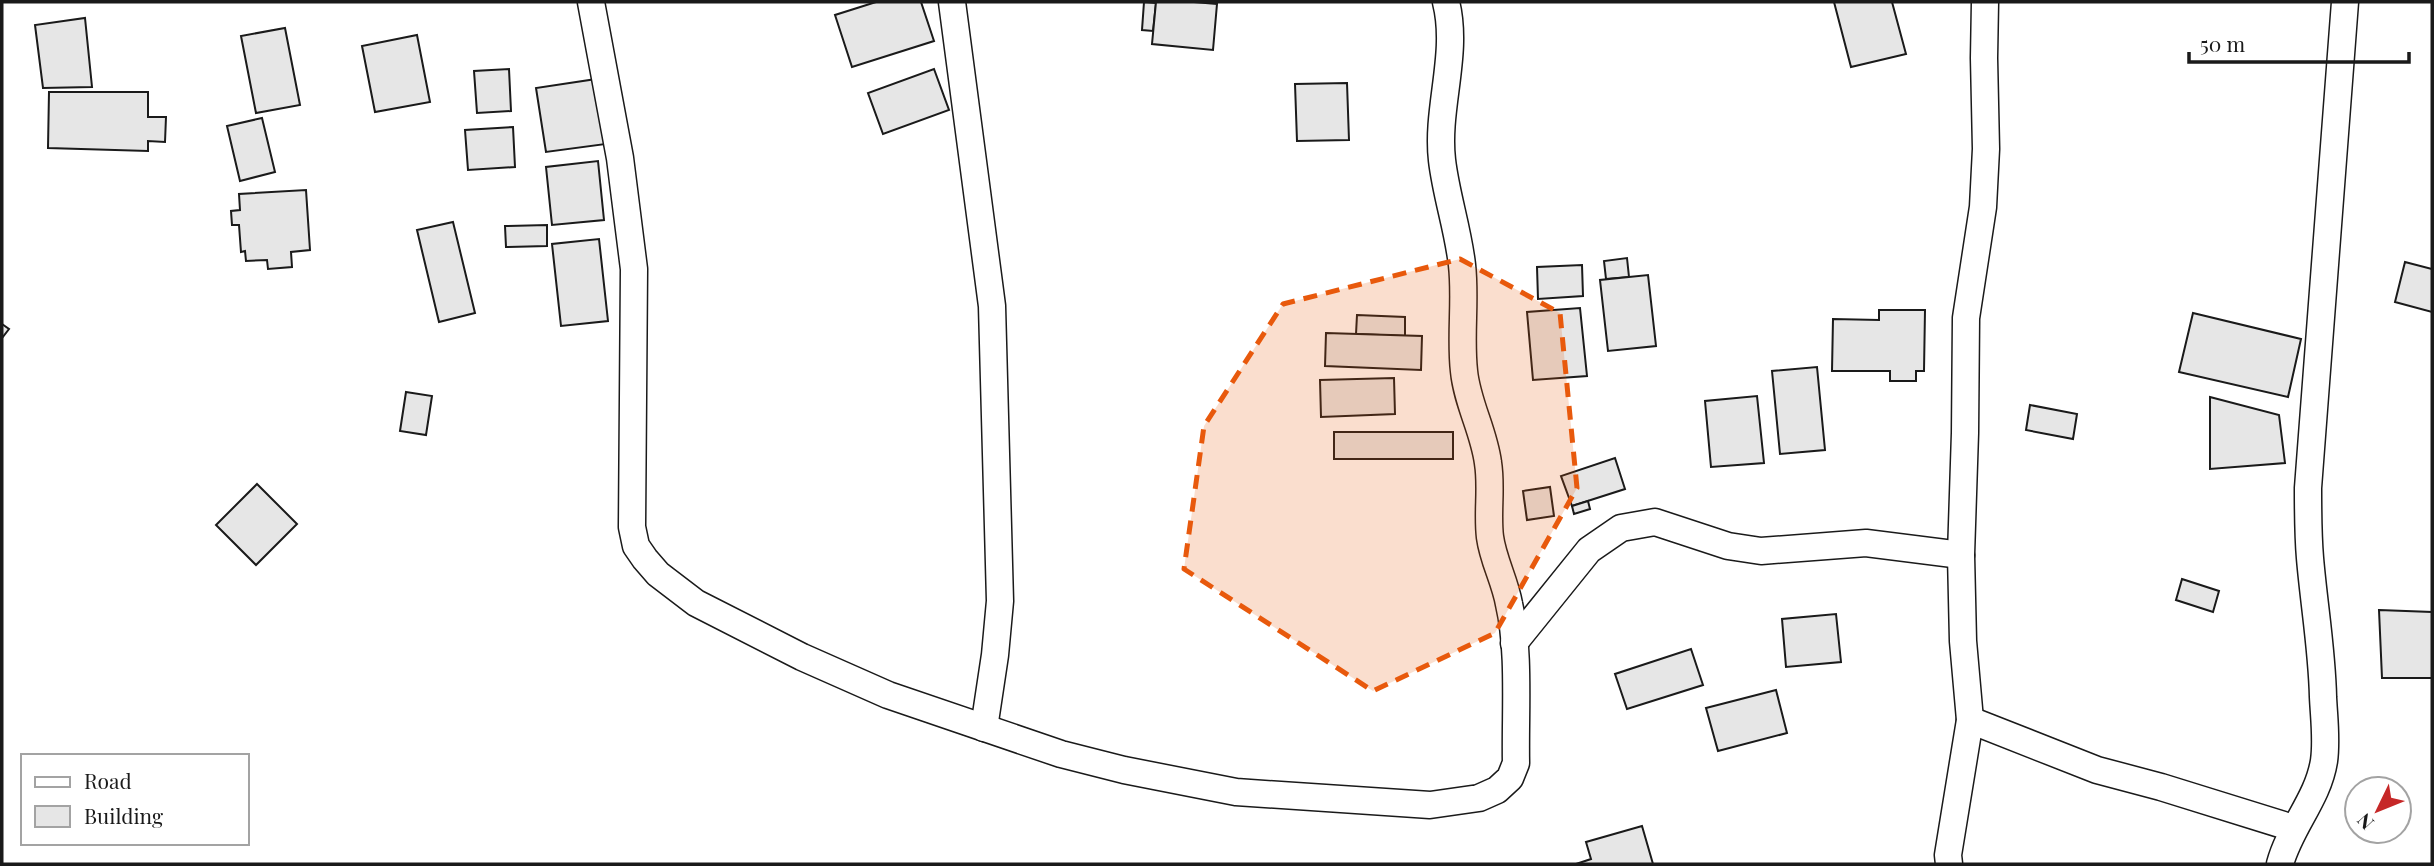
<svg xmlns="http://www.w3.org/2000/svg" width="2434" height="866" font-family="'Playfair Display',serif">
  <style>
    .building { fill: #e6e6e6; stroke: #1a1a1a; stroke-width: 2 }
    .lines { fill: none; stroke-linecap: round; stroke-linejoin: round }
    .minor-casing { stroke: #1a1a1a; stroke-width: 29 }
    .minor { stroke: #fff; stroke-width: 26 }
    .marked { fill: #e8590c; fill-opacity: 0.2; stroke: #e8590c; stroke-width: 5; stroke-dasharray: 14 9; stroke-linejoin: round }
  </style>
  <rect width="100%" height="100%" fill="#fff"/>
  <g class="building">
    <polygon points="876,2 921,2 934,41 852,67 835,15"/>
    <polygon points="1144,2 1156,3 1153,31 1142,30"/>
    <polygon points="1194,2 1217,4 1213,50 1152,44 1156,2"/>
    <polygon points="1834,2 1892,2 1906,54 1851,67"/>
    <polygon points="85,18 92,87 43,88 35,25"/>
    <polygon points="285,28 300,105 256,113 241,36"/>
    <polygon points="417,35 430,102 375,112 362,46"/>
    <polygon points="509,69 511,111 477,113 474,71"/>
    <polygon points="934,69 949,110 883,134 868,93"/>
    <polygon points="603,78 606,144 546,152 536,88"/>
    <polygon points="1347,83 1349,140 1297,141 1295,84"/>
    <polygon points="49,92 148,92 148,117 166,117 165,142 148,141 148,151 48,148"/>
    <polygon points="262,118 275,172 240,181 227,126"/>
    <polygon points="513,127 515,167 468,170 465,130"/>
    <polygon points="598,161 604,220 552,225 546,167"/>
    <polygon points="306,190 310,250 291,252 292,267 268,269 267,260 246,261 245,251 241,252 239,225 232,225 231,211 240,210 239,194"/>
    <polygon points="453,222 475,313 439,322 417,230"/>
    <polygon points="547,225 547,246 506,247 505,226"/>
    <polygon points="599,239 608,321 561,326 552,244"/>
    <polygon points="1627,258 1629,277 1606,279 1604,261"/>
    <polygon points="2405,262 2432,269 2432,312 2395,302"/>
    <polygon points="1582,265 1583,296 1538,299 1537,267"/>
    <polygon points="1648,275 1656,346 1608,351 1600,280"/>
    <polygon points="1580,308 1587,376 1533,380 1527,312"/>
    <polygon points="1879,310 1925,310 1924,371 1916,371 1916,381 1890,381 1890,371 1832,371 1833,319 1879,320"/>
    <polygon points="2193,313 2301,339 2288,397 2179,372"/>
    <polygon points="1357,315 1405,317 1405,336 1356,334"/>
    <polygon points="2,324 9,329 2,338"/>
    <polygon points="1326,333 1422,336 1421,370 1325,366"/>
    <polygon points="1817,367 1825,450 1780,454 1772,371"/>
    <polygon points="1394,378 1395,414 1321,417 1320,380"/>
    <polygon points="406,392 432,396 426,435 400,431"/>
    <polygon points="1757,396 1764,463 1711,467 1705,401"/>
    <polygon points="2210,397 2279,415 2285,463 2210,469"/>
    <polygon points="2030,405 2077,414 2073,439 2026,430"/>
    <rect x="1334" y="432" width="119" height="27"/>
    <polygon points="1615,458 1625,489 1572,506 1561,476"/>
    <polygon points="257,484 297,524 256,565 216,525"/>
    <polygon points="1550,487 1554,516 1527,520 1523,491"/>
    <polygon points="1588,501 1590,509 1574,514 1572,506"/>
    <polygon points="2182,579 2219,591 2213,612 2176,600"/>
    <polygon points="2379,610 2432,612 2432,678 2382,678"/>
    <polygon points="1836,614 1841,662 1786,667 1782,619"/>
    <polygon points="1691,649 1703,685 1627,709 1615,674"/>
    <polygon points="1776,690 1787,733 1718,751 1706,708"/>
    <polygon points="1642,826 1653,864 1576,864 1591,859 1586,842"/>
  </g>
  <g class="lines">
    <g class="minor-casing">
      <g id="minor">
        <path d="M591 2 620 158 634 269 632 527 636 546 645 559 658 574 696 603 802 657 888 695 1061 754 1124 770 1236 792 1430 805 1479 798 1497 790 1510 778 1516 763C1515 713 1520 651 1509 604 1505 581 1493 560 1490 537 1487 513 1492 487 1488 463 1484 431 1467 403 1464 371 1460 336 1466 300 1462 265 1458 229 1446 195 1442 160 1436 108 1459 54 1446 2"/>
        <polyline points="952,2 992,306 1000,601 995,655 984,728"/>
        <polyline points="1514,643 1589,550 1621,528 1655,522 1728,546 1761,551 1866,543 1961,555"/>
        <polyline points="1970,720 2097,770 2161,787 2293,828"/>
        <polyline points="1949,864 1948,855 1970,720 1963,641 1961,555 1965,433 1966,318 1983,207 1986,149 1984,58 1985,2"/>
        <path d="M2280 864C2290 827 2318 799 2324 761 2327 740 2324 718 2323 697 2322 650 2314 605 2310 558 2308 535 2308 512 2308 488L2345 2"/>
      </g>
    </g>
    <use href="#minor" class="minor"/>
  </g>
  <path class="marked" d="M1460 259 1560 313 1577 488 1495 633 1373 691 1184 569 1204 426 1283 304Z"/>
  <rect width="2434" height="866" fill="none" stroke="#1a1a1a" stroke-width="7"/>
  <rect x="21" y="754" width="228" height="91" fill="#ffffff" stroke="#a3a3a3" stroke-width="2"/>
  <rect x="35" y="777" width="35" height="10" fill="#ffffff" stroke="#a3a3a3" stroke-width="2"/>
  <text x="84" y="789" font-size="21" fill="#1a1a1a">Road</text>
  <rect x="35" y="806" width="35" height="21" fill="#e6e6e6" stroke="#a3a3a3" stroke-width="2"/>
  <text x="84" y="824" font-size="21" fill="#1a1a1a">Building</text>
  <g transform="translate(2378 810) rotate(227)"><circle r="33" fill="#ffffff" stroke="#a3a3a3" stroke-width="2"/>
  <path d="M0-5L12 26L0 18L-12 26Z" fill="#c62828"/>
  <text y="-10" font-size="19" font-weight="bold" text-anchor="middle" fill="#1a1a1a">N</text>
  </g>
  <path d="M2189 52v10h220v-10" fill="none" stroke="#1a1a1a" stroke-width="3.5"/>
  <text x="2200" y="52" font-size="21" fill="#1a1a1a" stroke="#ffffff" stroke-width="5" paint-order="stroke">50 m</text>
</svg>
